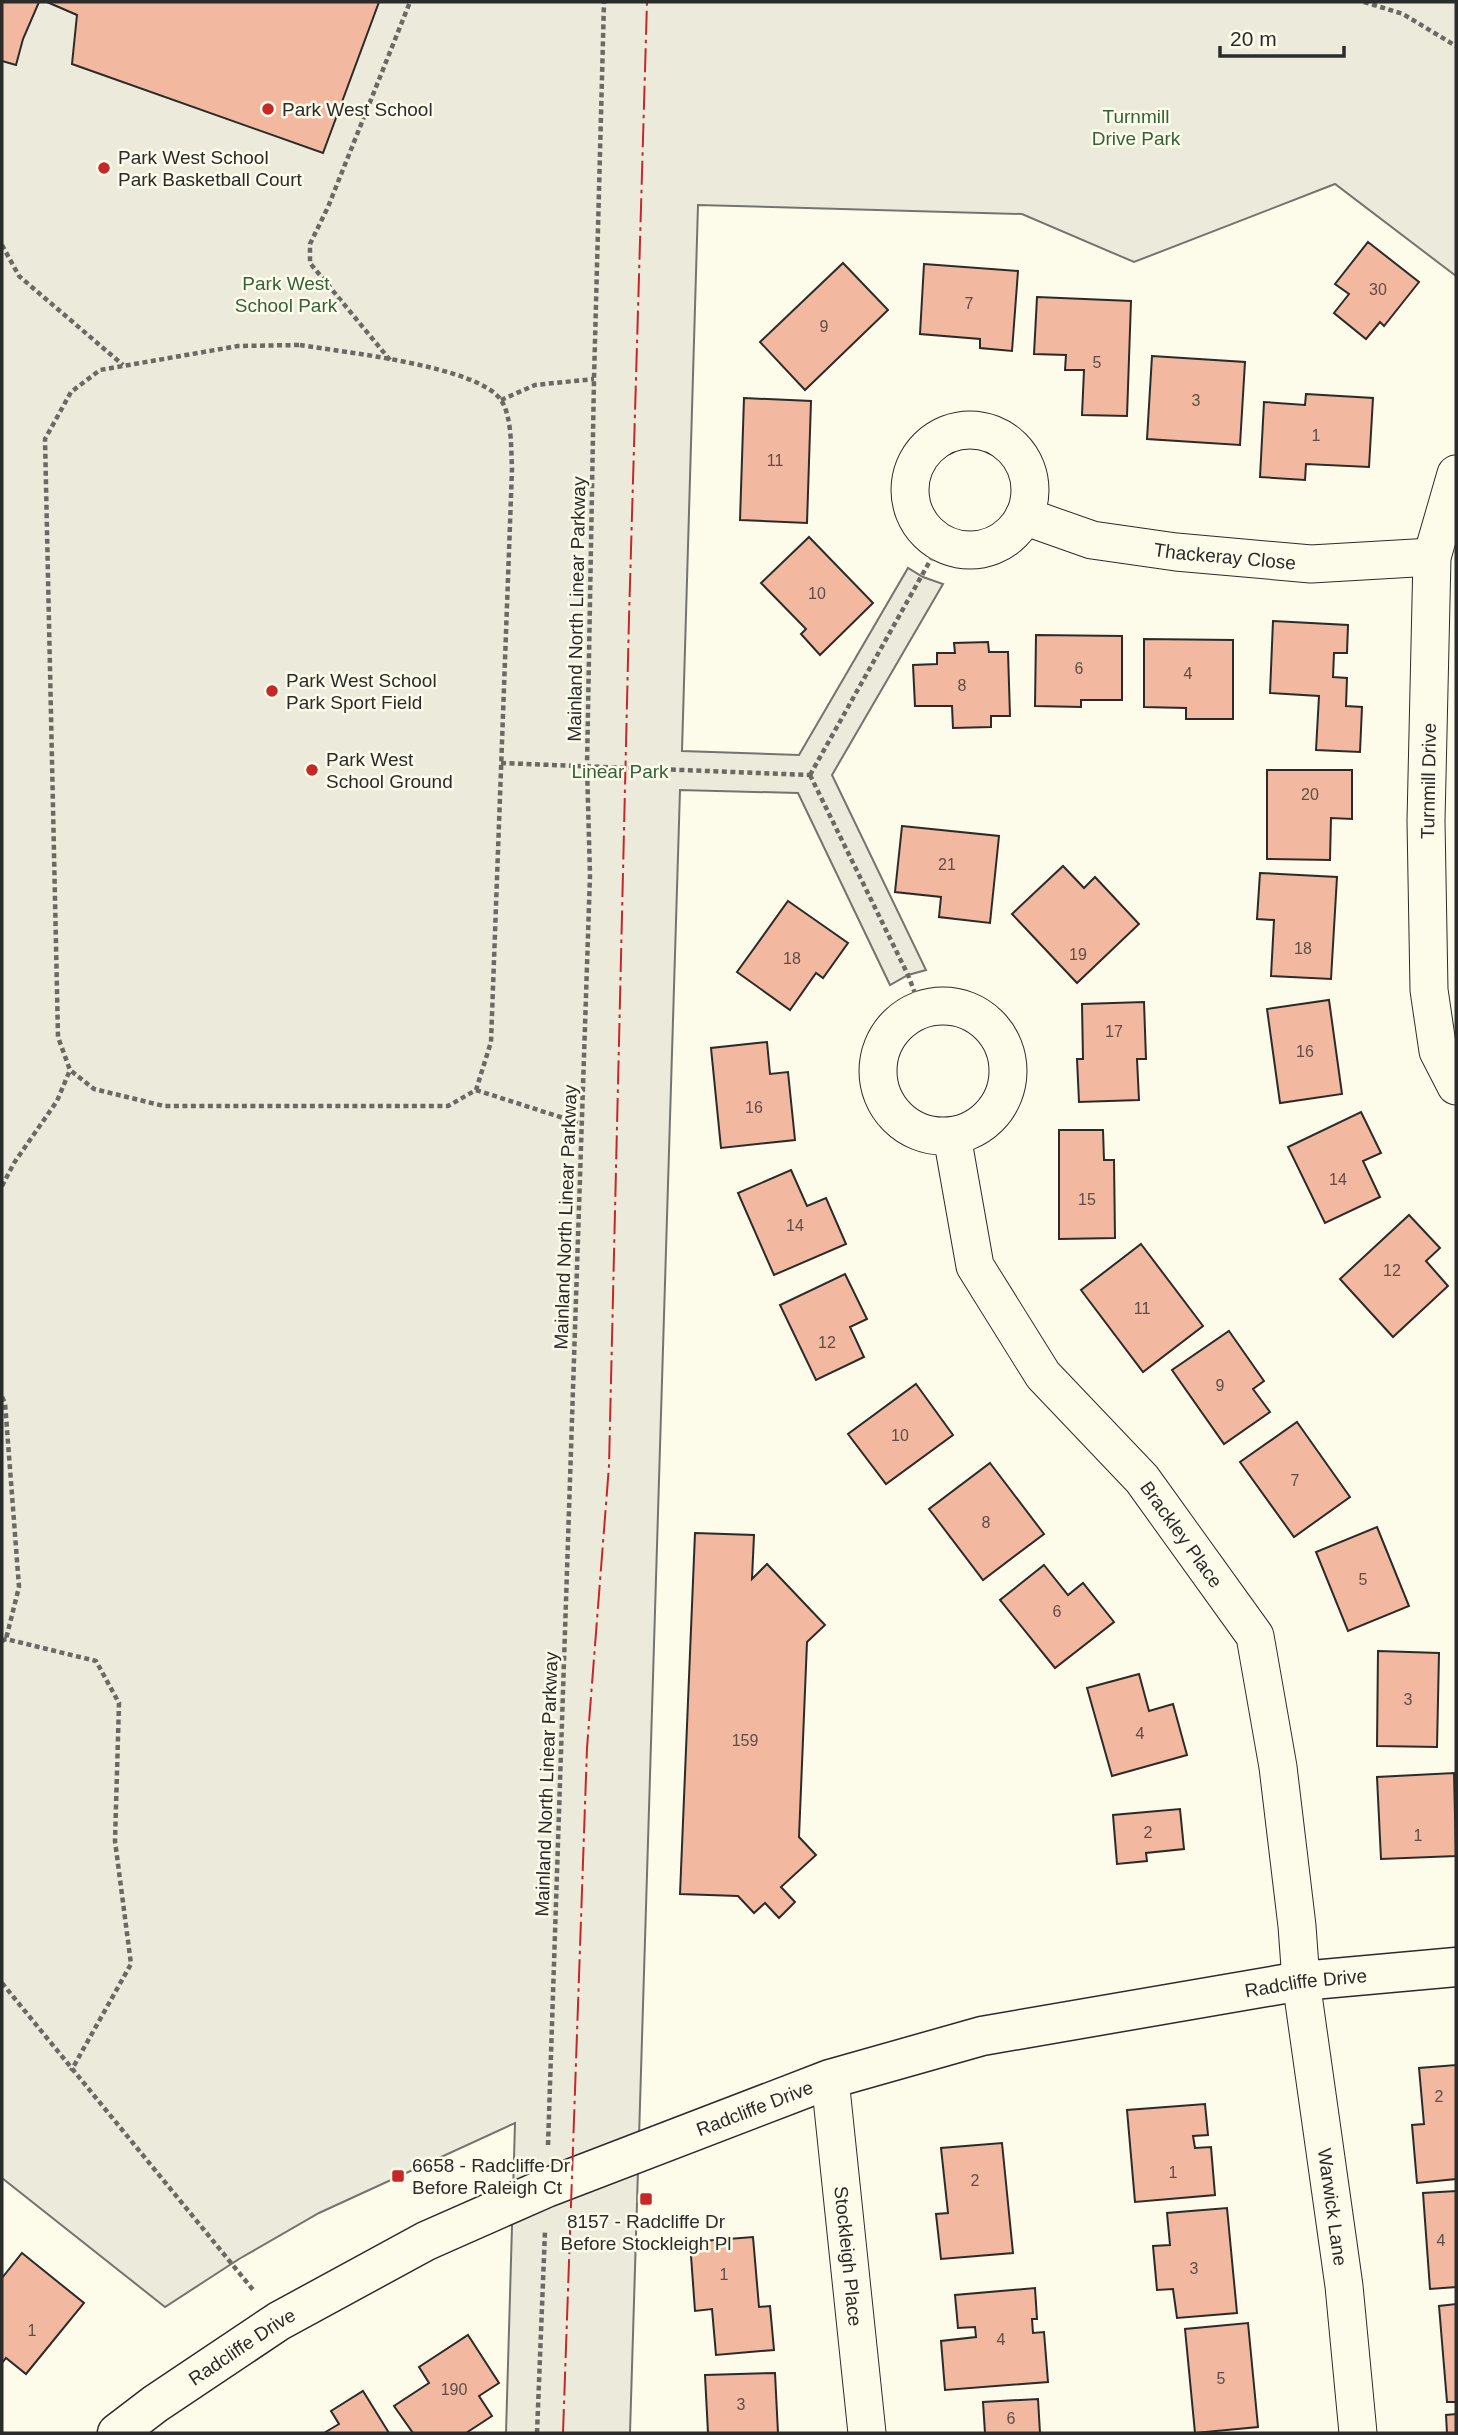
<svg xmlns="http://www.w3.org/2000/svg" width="1458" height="2435" font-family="Arial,sans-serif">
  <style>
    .green { fill: #ecebdb; stroke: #74746e; stroke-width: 2 }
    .building { fill: #f2b8a0; stroke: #2b2b2b; stroke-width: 2 }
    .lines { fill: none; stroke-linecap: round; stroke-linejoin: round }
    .street-casing { stroke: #2b2b2b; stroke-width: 39 }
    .secondary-casing { stroke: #2b2b2b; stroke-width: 41 }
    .path { stroke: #6a6964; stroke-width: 4.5; stroke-dasharray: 5 3.5; stroke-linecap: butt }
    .street { stroke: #fdfbea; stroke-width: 37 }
    .secondary { stroke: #fdfbea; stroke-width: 38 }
    .power { stroke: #c62828; stroke-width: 2; stroke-dasharray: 24 5 3.5 5; stroke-linecap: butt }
    .poi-dot { fill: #c62828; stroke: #fdfbea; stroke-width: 2.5 }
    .labels { text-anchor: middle; stroke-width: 5; stroke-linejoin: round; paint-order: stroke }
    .number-label { font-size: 16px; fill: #5d4e48 }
    .poi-label { font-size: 19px; fill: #2b2b2b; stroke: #fdfbea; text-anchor: start }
    .park-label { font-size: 19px; fill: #34623c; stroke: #fdfbea }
    .street-label { font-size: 19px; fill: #2b2b2b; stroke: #fdfbea }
  </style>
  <rect width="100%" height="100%" fill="#fdfbea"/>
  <polygon class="green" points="2,2 1456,2 1456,276 1335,184 1134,262 1022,214 698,205 682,751 799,755 908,568 923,577 943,584 832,775 926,970 908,975 890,985 798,793 680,790 630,2433 506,2433 515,2123 319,2213 239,2259 165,2307 2,2178"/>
  <g class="building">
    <polygon points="2,2 39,2 23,39 16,65 2,61"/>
    <polygon points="47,2 379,2 323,153 72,64 77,15"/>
    <polygon points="1368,242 1419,282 1384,326 1380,322 1366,339 1334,313 1349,294 1335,284"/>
    <polygon points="843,263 888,310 805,390 760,342"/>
    <polygon points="924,264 1018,271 1012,351 980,348 980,339 920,334"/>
    <polygon points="1037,297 1131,301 1127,416 1082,415 1084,370 1065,370 1066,355 1034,354"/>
    <polygon points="1152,356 1245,362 1240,445 1147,439"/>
    <polygon points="1306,394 1373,398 1369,467 1306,464 1305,480 1260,477 1264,402 1305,405"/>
    <polygon points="744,398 811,401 807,523 740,520"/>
    <polygon points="809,537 873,603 820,655 801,634 806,629 761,583"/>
    <polygon points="1273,621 1348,625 1347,653 1334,653 1333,677 1347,678 1346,706 1362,707 1360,752 1316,750 1319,696 1270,693"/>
    <polygon points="1036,635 1122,636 1122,700 1081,700 1081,707 1035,706"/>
    <polygon points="1144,639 1233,640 1233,719 1186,719 1186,708 1144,707"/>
    <polygon points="988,642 989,652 1008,652 1010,716 991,716 991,727 953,728 952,706 915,706 913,665 937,664 937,653 955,653 954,643"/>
    <polygon points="1267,770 1352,770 1352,819 1331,818 1330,860 1267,859"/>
    <polygon points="902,826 999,836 990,923 939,917 941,897 895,892"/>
    <polygon points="1063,866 1084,888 1095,877 1139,924 1077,983 1012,914"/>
    <polygon points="1260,873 1337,877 1331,979 1271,976 1274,920 1257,919"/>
    <polygon points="788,901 848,943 823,978 816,973 790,1010 737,972"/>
    <polygon points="1329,1000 1342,1094 1280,1103 1267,1009"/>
    <polygon points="1144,1002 1146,1059 1137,1059 1139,1100 1079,1102 1077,1059 1083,1059 1082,1004"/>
    <polygon points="767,1042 770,1074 788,1072 795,1140 721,1148 711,1048"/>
    <polygon points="1361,1112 1381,1153 1363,1161 1380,1197 1325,1223 1288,1147"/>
    <polygon points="1059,1130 1103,1130 1104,1160 1114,1160 1115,1238 1059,1239"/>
    <polygon points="791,1170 807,1206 826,1198 846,1244 774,1275 738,1193"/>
    <polygon points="1409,1215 1440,1248 1426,1261 1448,1286 1393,1337 1340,1279"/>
    <polygon points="1141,1244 1203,1326 1143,1372 1081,1290"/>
    <polygon points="845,1274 867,1319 850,1327 864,1357 816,1380 780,1305"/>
    <polygon points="1229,1331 1264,1381 1253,1389 1270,1412 1224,1444 1172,1370"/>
    <polygon points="916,1384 953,1435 886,1484 848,1434"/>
    <polygon points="1297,1422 1350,1497 1294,1537 1240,1462"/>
    <polygon points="990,1463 1044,1534 983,1580 929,1509"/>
    <polygon points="1377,1527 1409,1606 1348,1631 1316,1552"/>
    <polygon points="695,1533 754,1535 752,1579 767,1564 825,1625 807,1642 799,1837 816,1855 781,1887 795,1902 779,1918 765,1903 754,1913 738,1896 680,1894"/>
    <polygon points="1044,1565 1068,1595 1083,1583 1114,1622 1055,1668 1000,1600"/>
    <polygon points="1378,1651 1439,1653 1437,1747 1377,1746"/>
    <polygon points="1139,1674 1149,1711 1173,1704 1187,1755 1112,1776 1087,1688"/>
    <polygon points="1454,1773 1456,1856 1381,1859 1377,1777"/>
    <polygon points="1180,1809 1184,1849 1146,1853 1147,1861 1117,1864 1113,1815"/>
    <polygon points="1456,2065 1456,2179 1417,2183 1412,2125 1424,2124 1419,2068"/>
    <polygon points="1205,2104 1208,2135 1193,2136 1195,2148 1211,2147 1215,2195 1135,2202 1127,2110"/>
    <polygon points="1002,2143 1013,2253 941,2259 936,2214 948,2213 941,2148"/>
    <polygon points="1456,2191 1456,2287 1430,2289 1423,2193"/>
    <polygon points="1227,2208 1237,2313 1177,2318 1173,2289 1157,2290 1153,2246 1170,2245 1167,2213"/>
    <polygon points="753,2237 759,2307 770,2306 774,2350 716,2355 712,2309 695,2311 690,2242"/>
    <polygon points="22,2253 84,2303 26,2374 6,2358 2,2363 2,2278"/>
    <polygon points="1035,2288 1037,2319 1032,2319 1033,2333 1044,2332 1048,2382 945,2390 941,2341 976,2337 975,2327 958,2328 955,2295"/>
    <polygon points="1456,2304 1456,2402 1447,2402 1439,2306"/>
    <polygon points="1248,2323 1258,2427 1195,2433 1185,2329"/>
    <polygon points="468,2335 499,2383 479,2396 492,2416 466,2433 413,2433 394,2406 429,2383 419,2367"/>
    <polygon points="775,2373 778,2433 708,2433 705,2375"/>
    <polygon points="363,2391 389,2433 324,2433 339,2424 331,2411"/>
    <polygon points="1038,2399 1040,2433 985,2433 983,2402"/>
    <polygon points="1456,2414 1456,2433 1447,2433 1446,2415"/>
  </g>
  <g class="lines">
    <g class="street-casing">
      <g id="street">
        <circle cx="970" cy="490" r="60"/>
        <polyline points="1456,474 1432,557 1426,821 1429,990 1438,1051 1456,1086"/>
        <path id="s1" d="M1024 516 1092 540 1176 552 1311 564 1432 557"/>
        <circle cx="943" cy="1071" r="65"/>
        <path id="s2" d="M952 1136 975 1266 1043 1375 1142 1479 1255 1636 1278 1767 1297 1926 1301 1981 1344 2286 1358 2433"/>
        <path id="s3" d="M830 2079 867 2433"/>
      </g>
    </g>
    <g class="secondary-casing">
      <g id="secondary">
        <path id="s4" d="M117 2433 155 2404 279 2321 426 2241 546 2188 830 2079 982 2036 1301 1981 1456 1967"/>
      </g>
    </g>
    <g class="path">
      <polyline points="1364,2 1403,14 1456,46"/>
      <polyline points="2,245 19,276 123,365"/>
      <path d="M300 345C342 352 478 366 501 400 512 416 511 449 512 469L491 1042 476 1090 448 1106H164L94 1089 70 1070 58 1037 45 439 71 392 100 370 238 346Z"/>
      <polyline points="390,360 310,263 310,244 328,207 410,2"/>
      <polyline points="501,400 535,385 594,379"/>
      <polyline points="501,763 810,775"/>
      <polyline points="810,775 940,543"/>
      <polyline points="810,775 908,975 921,1009"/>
      <polyline points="476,1090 582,1124"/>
      <polyline points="2,1186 14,1163 57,1101 70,1070"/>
      <polyline points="2,1397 5,1403 19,1587 6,1639"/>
      <polyline points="2,1641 6,1639 96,1661 119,1703 115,1841 131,1964 71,2071"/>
      <polyline points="2,1983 254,2291"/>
      <polyline points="548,2145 590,875 587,767 594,379 604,2"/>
      <polyline points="537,2433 545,2231"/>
    </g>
    <use href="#street" class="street"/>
    <use href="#secondary" class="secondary"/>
    <polyline class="power" points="563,2433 587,1748 609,1466 629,618 647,2"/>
  </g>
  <g class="poi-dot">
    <circle cx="268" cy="109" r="7"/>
    <circle cx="104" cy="168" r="7"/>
    <circle cx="272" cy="691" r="7"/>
    <circle cx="312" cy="770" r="7"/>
    <rect x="391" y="2169" width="14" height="14" rx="3.5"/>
    <rect x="639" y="2192" width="14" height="14" rx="3.5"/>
  </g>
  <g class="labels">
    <g class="number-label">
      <text x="1378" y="295">30</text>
      <text x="969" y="309">7</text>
      <text x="824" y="332">9</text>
      <text x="1097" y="368">5</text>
      <text x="1196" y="406">3</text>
      <text x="1316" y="441">1</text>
      <text x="775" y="466">11</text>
      <text x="817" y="599">10</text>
      <text x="1079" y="674">6</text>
      <text x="1188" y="679">4</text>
      <text x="962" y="691">8</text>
      <text x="1310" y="800">20</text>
      <text x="947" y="870">21</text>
      <text x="1303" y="954">18</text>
      <text x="1078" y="960">19</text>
      <text x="792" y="964">18</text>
      <text x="1114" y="1037">17</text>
      <text x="1305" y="1057">16</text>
      <text x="754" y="1113">16</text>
      <text x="1338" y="1185">14</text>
      <text x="1087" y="1205">15</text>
      <text x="795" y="1231">14</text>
      <text x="1392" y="1276">12</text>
      <text x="1142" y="1314">11</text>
      <text x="827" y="1348">12</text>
      <text x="1220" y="1391">9</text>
      <text x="900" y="1441">10</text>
      <text x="1295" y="1486">7</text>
      <text x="986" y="1528">8</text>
      <text x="1363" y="1585">5</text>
      <text x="1057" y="1617">6</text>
      <text x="1408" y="1705">3</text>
      <text x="1140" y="1739">4</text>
      <text x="745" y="1746">159</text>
      <text x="1148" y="1838">2</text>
      <text x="1418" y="1841">1</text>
      <text x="1439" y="2102">2</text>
      <text x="1173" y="2178">1</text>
      <text x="975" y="2186">2</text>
      <text x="1441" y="2246">4</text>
      <text x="1194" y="2274">3</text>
      <text x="724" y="2280">1</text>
      <text x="32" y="2336">1</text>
      <text x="1001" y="2345">4</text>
      <text x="1221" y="2384">5</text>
      <text x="454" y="2395">190</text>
      <text x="741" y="2410">3</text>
      <text x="1011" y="2424">6</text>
    </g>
    <g class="poi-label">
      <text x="282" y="116">Park West School</text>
      <text x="118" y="164">Park West School<tspan x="118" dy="22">Park Basketball Court</tspan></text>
      <text x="286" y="687">Park West School<tspan x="286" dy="22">Park Sport Field</tspan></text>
      <text x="326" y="766">Park West<tspan x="326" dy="22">School Ground</tspan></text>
      <text x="412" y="2172">6658 - Radcliffe Dr<tspan x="412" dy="22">Before Raleigh Ct</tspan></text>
      <text x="646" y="2228" text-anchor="middle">8157 - Radcliffe Dr<tspan x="646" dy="22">Before Stockleigh Pl</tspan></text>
    </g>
    <g class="park-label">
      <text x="1136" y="123">Turnmill<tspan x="1136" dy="22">Drive Park</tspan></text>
      <text x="286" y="290">Park West<tspan x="286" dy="22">School Park</tspan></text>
      <text x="620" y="778">Linear Park</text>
    </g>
    <g class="street-label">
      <text dy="7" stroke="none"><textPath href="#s1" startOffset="206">Thackeray Close</textPath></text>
      <text transform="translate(576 609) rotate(-89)" y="7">Mainland North Linear Parkway</text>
      <text transform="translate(1428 781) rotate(-89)" y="7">Turnmill Drive</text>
      <text transform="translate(565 1217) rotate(-88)" y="7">Mainland North Linear Parkway</text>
      <text dy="7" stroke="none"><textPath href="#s2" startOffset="472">Brackley Place</textPath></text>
      <text transform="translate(546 1784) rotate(-88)" y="7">Mainland North Linear Parkway</text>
      <text dy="7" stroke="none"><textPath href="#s4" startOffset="1286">Radcliffe Drive</textPath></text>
      <text dy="7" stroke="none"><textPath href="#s4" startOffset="719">Radcliffe Drive</textPath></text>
      <text dy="7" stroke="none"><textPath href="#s2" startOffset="1174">Warwick Lane</textPath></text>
      <text dy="7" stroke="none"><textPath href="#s3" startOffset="178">Stockleigh Place</textPath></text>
      <text dy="7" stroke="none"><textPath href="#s4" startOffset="152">Radcliffe Drive</textPath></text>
    </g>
  </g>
  <rect width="1458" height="2435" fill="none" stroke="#2b2b2b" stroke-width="7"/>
  <path d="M1220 46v10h124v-10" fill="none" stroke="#2b2b2b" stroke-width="3.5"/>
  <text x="1230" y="46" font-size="21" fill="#2b2b2b" stroke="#fdfbea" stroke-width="5" paint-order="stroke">20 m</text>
</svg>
